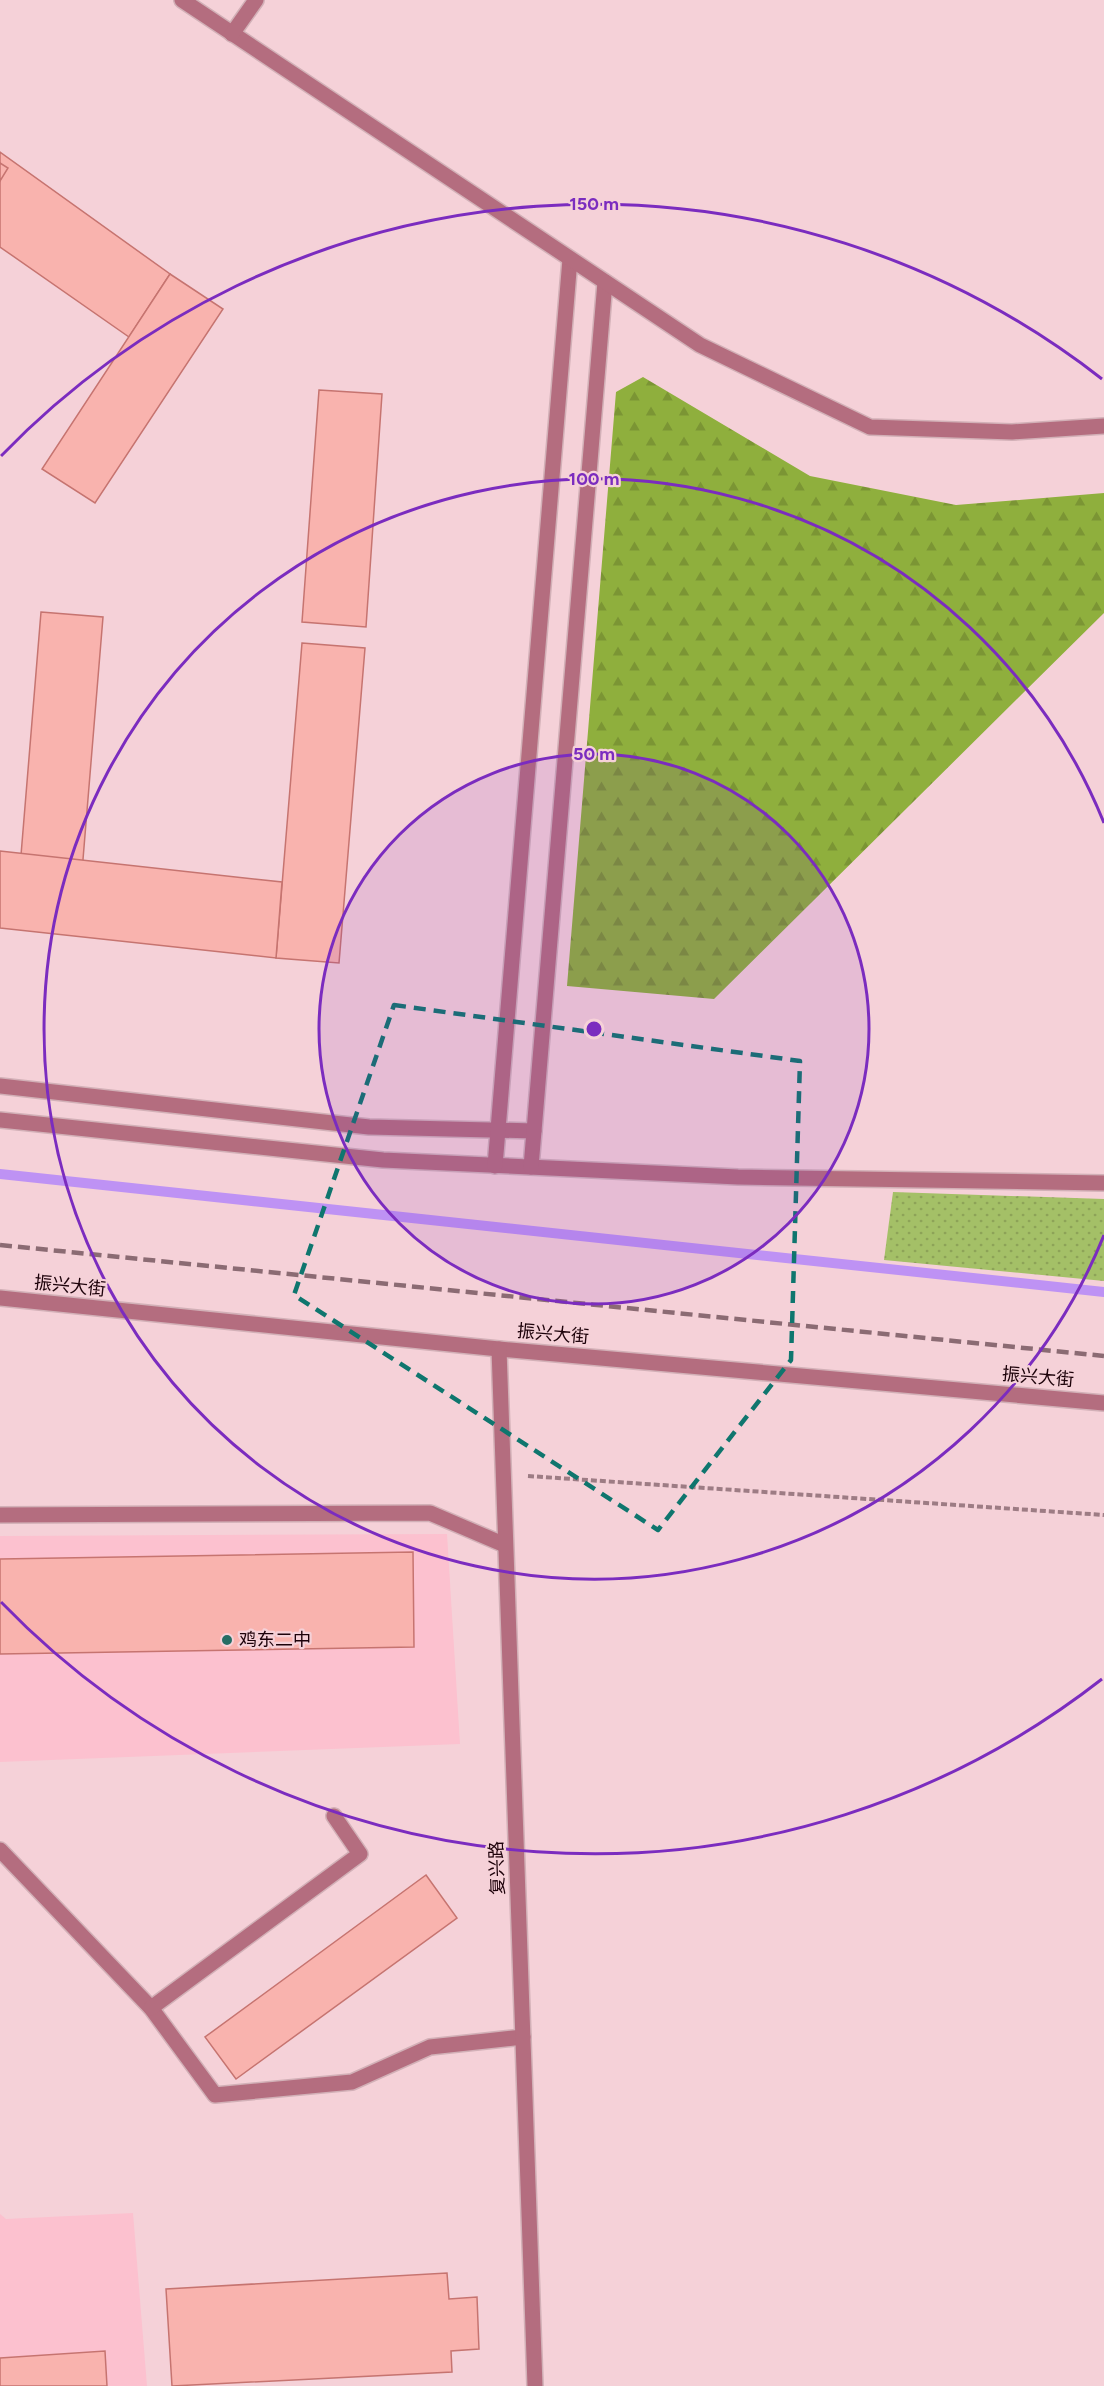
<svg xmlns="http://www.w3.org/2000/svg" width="1104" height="2386" font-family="Figtree,'Noto Sans SC',sans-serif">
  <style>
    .built { fill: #fcc1cf }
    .green { fill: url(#green-dots) }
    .forest { fill: url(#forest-firs) }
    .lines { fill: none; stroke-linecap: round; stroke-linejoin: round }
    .stream { stroke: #be92f4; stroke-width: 10 }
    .building { fill: #f9b3ae; stroke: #c67470; stroke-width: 1.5 }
    .minor-casing { stroke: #d2b0b7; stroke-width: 18 }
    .tertiary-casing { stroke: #d2b0b7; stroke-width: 18 }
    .path { stroke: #9d7c84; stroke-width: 4; stroke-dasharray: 6 3; stroke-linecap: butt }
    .minor { stroke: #b46d7f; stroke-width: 15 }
    .tertiary { stroke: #b46d7f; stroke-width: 15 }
    .rail { stroke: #8b6b73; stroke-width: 4.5; stroke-dasharray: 12 6; stroke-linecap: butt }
    .marked { fill: none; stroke: #0f766e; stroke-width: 4.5; stroke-dasharray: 12 8; stroke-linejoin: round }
    .ring { fill: none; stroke: #7b2cbf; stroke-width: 3 }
    .poi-dot { fill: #256d64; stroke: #f5d1d8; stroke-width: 2 }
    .labels { text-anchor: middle; stroke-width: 4.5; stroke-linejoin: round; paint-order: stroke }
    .street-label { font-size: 18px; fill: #1d020a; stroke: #f5d1d8 }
    .poi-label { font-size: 18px; fill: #1d020a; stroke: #f5d1d8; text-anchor: start }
    .centre { fill: #7b2cbf; stroke: #f5d1d8; stroke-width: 3 }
    .ring-label { font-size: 18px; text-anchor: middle; font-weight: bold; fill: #7b2cbf; stroke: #f5d1d8; stroke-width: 4.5; stroke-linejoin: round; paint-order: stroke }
  </style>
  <defs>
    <pattern id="green-dots" width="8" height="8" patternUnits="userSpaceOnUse" patternTransform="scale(1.5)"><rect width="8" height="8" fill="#a4c067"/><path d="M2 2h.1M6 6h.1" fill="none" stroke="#8da358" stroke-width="1.8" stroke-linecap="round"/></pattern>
    <pattern id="forest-firs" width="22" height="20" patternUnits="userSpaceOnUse" patternTransform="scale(1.5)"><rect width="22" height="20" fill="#8faf3d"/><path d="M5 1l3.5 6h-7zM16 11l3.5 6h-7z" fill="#7b9534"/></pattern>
  </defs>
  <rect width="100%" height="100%" fill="#f5d1d8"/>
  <g class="built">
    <polygon points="447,1534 460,1744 0,1762 0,1536"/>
    <polygon points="133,2213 147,2386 0,2386 0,2214 6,2219"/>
  </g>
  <polygon class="green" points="893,1192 1104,1199 1104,1281 884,1260"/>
  <polygon class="forest" points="643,377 810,476 956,505 1104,493 1104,613 714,999 567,986 616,392"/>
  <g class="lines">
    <polyline class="stream" points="0,1174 1104,1292"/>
  </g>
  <g class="building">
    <polygon points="0,152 170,274 129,337 0,247"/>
    <polygon points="0,163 8,168 0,181"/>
    <polygon points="170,274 223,309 95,503 42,469"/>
    <polygon points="319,390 382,394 366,627 302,622"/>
    <polygon points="41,612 103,617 77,932 15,928"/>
    <polygon points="302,643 365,648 339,963 276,958"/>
    <polygon points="0,851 282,882 276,958 0,928"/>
    <polygon points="413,1552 414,1647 0,1654 0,1559"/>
    <polygon points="426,1875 457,1918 236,2079 205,2037"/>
    <polygon points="447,2273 449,2299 477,2297 479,2349 451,2351 452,2372 172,2386 166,2289"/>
    <polygon points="105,2351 107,2386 0,2386 0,2358"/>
  </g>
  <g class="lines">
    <g class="minor-casing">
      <g id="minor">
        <polyline points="0,1086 369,1127 534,1131"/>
        <polyline points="0,1120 383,1160 738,1177 1104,1183"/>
        <polyline points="495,1166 570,259"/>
        <polyline points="531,1167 605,282"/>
        <polyline points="0,1515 430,1513 505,1545"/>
        <polyline points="0,1850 151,2008 215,2095 352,2082 430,2047 523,2037"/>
        <polyline points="151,2008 360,1854 334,1816"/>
      </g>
    </g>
    <g class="tertiary-casing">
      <g id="tertiary">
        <polyline points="182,0 700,345 870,427 1012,432 1104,426"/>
        <polyline points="232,34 256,0"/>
        <polyline points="0,1298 499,1349 1104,1403"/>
        <polyline points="499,1349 535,2386"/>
      </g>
    </g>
    <polyline class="path" points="528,1476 1104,1515"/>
    <use href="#minor" class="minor"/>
    <use href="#tertiary" class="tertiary"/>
    <polyline class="rail" points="0,1245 1104,1356"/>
  </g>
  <path class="marked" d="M394 1005 800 1061 791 1360 658 1530 294 1295Z"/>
  <circle cx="594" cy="1029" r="275" fill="#7b2cbf" fill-opacity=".12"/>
  <g class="ring">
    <circle cx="594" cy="1029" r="275"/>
    <path d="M1104 1235A550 550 0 1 1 1104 823"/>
    <path d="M1102 1679A825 825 0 0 1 1 1602M1 456A825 825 0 0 1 1102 379"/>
  </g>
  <circle class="poi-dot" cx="227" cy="1640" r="6"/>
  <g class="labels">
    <g class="street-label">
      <text transform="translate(70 1286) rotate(6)" y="6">振兴大街</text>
      <text transform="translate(553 1334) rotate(5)" y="6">振兴大街</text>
      <text transform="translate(1038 1377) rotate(5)" y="6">振兴大街</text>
      <text transform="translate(497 1868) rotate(-92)" y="6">复兴路</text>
    </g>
    <g class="poi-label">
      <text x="239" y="1646">鸡东二中</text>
    </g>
  </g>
  <circle cx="594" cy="1029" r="9" class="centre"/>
  <g class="ring-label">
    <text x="594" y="210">150 m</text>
    <text x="594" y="485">100 m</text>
    <text x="594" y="760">50 m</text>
  </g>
</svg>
